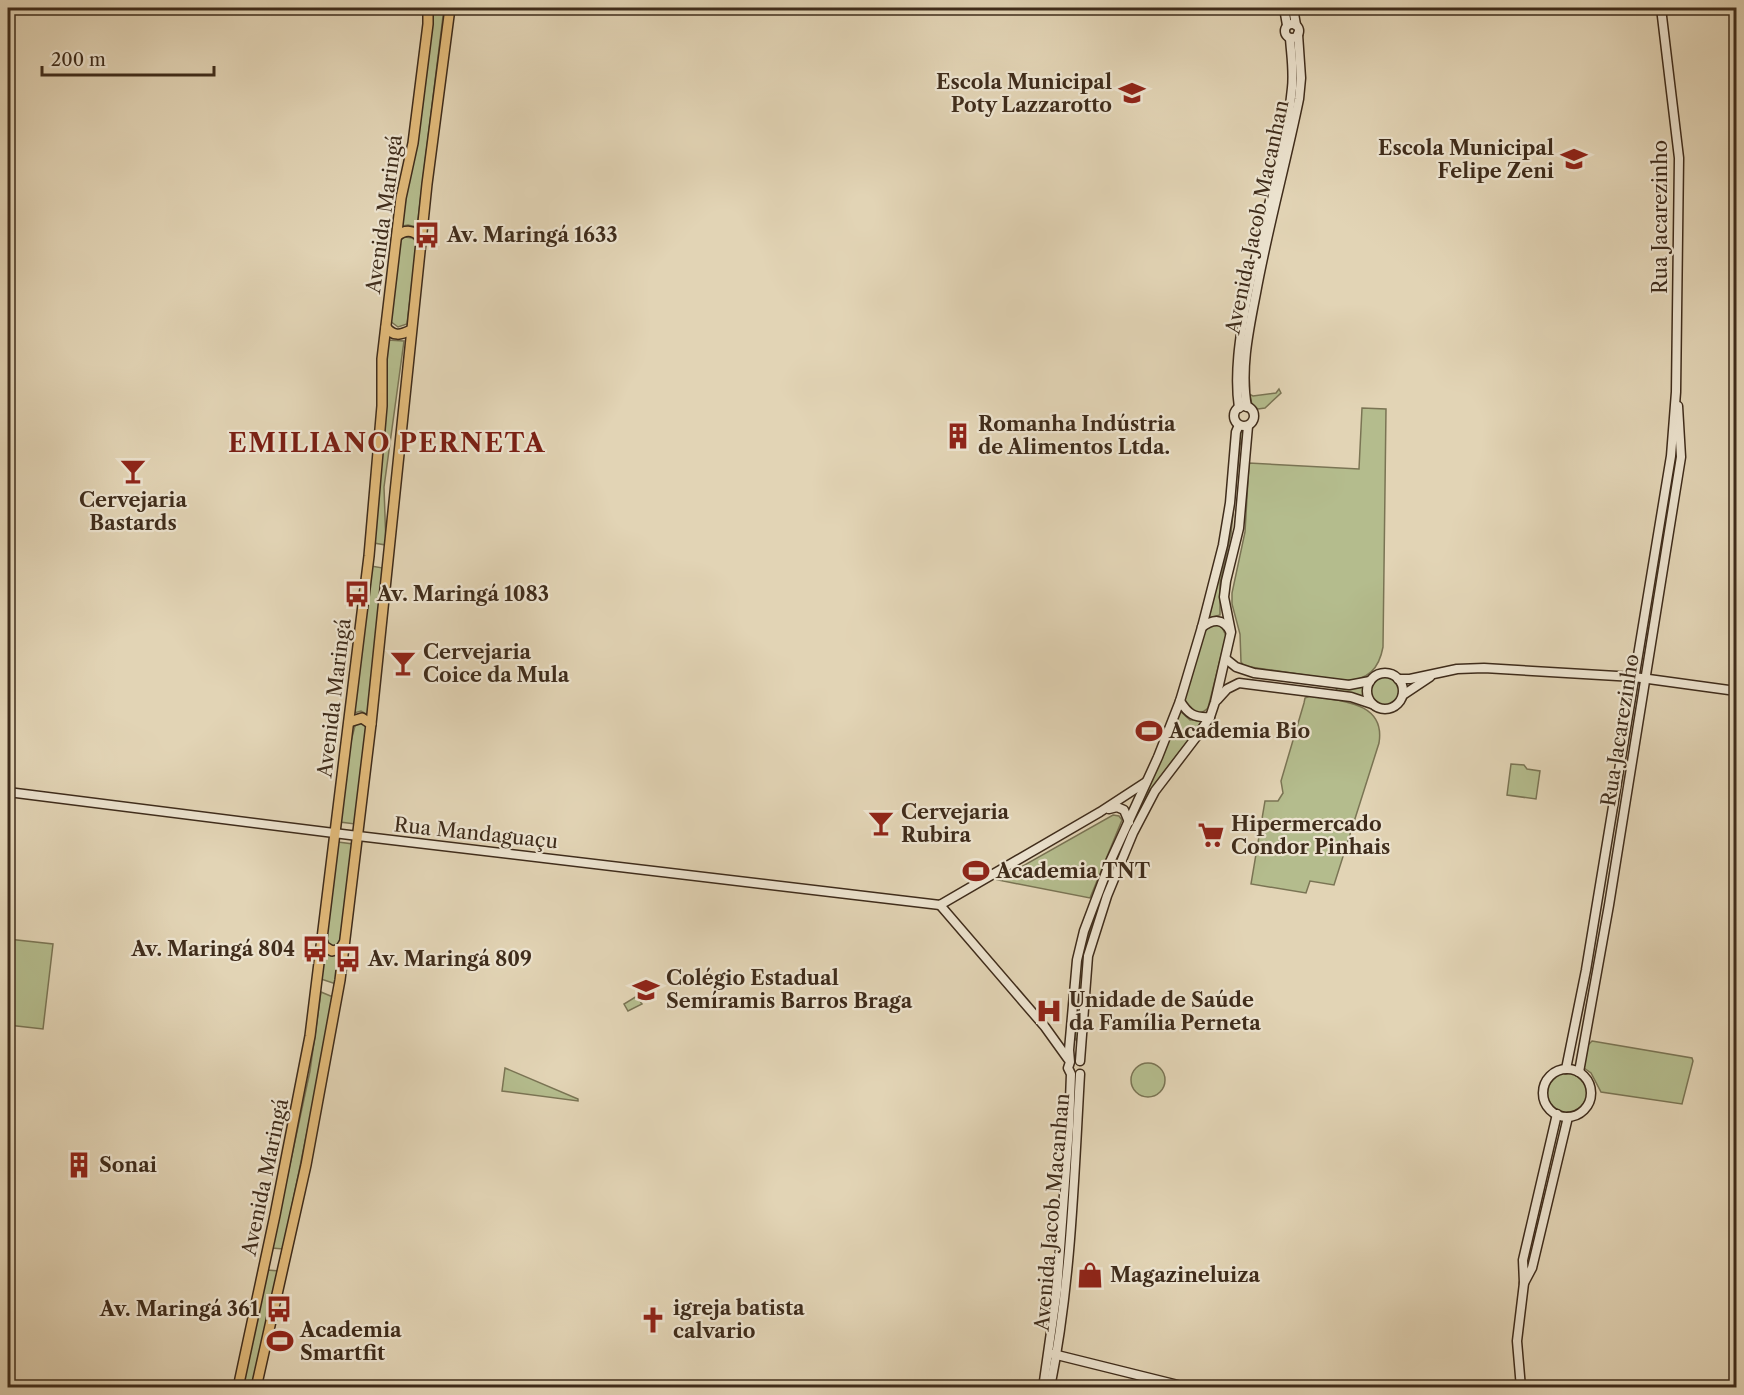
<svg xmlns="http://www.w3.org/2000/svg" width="1744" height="1395" font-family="'Libre Caslon Text',serif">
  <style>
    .green { fill: #b4bc8d; stroke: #7a7454; stroke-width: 1.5 }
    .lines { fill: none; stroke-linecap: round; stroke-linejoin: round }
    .secondary-casing { stroke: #3f2c1b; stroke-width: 11 }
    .primary-casing { stroke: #3f2c1b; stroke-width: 12 }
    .secondary { stroke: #ece3cf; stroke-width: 8 }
    .primary { stroke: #e1ba7a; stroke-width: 9 }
    .labels { text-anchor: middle; stroke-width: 4.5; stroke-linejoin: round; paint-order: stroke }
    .poi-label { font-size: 20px; font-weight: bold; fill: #3f2c1b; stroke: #ece3cf; text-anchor: start }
    .street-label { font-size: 20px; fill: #3f2c1b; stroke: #ece3cf }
    .district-label { font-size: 26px; font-weight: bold; letter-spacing: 1.5px; fill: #7a1f14; stroke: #ece3cf }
  </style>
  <rect width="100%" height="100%" fill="#e2d4b5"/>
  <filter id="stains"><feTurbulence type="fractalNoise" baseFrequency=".00333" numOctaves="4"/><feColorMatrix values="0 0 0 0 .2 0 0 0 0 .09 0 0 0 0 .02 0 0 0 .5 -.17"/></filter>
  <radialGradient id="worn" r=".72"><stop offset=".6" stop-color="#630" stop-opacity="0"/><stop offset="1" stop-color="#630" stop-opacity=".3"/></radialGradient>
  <g class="green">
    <polygon points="432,8 444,8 417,227 408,225 402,226"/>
    <polygon points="405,237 412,238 417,242 407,324 398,327 390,321 400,240"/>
    <polygon points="387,340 404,341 384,487 386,545 374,543"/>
    <polygon points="1279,389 1281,393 1265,408 1258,409 1252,404 1249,394 1253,396 1276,393"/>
    <path d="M1362 408 1386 409 1383 647C1379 669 1368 680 1345 681L1244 666 1241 662 1240 634 1232 604V593L1245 532 1249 463 1359 469Z"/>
    <polygon points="1238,431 1245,431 1240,445 1231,534 1220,583 1220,615 1209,618 1229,533"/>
    <polygon points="371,566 383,568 368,715 361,711 354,713"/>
    <path d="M1213 625H1221L1226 636 1208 708C1198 718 1185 709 1184 696L1205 630Z"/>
    <circle cx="1385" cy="691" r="15"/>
    <polygon points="1363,686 1363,697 1335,692 1338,687"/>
    <path d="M1310 696C1339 701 1386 701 1379 743L1334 885 1310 881 1306 893 1251 884 1265 801H1278L1283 793 1281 781 1304 703 1305 698Z"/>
    <polygon points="1179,710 1190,720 1204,720 1150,790 1109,875 1085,946 1078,1038 1075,1040 1080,958 1084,942 1099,895"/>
    <polygon points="356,722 365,723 366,726 355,824 340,822 349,749"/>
    <polygon points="1511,764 1524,765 1527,769 1540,771 1536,799 1507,795"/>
    <polygon points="1113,815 1119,816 1122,820 1090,898 998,880"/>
    <polygon points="338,842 353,844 336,984 321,979"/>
    <polygon points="8,939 53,944 43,1029 8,1025"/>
    <polygon points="321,992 333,997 319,1074 283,1249 272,1248 310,1071"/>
    <polygon points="637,996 642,1004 628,1011 624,1004"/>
    <polygon points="1592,1041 1692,1058 1693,1061 1682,1104 1601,1092 1591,1073 1584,1068 1588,1045"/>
    <circle cx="1148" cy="1080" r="17"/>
    <polygon points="505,1068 578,1099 578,1101 502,1091"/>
    <circle cx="1568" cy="1093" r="21"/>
    <polygon points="267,1270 279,1271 252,1387 241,1388"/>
  </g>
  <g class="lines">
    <g class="secondary-casing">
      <g id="secondary">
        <polyline points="1284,8 1287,25"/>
        <polyline points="1293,8 1296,25"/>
        <circle cx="1292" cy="31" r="7"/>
        <circle cx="1244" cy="416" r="10"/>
        <path d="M1247 407C1240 370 1249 329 1256 293 1268 227 1286 163 1299 99L1301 78 1298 34"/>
        <path d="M1239 408C1234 374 1240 337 1246 303 1259 231 1285 161 1292 88 1294 71 1291 54 1290 38"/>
        <path d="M1202 627C1213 619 1223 618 1230 631"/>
        <polyline points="1226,659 1236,667 1254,673 1349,685 1370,681"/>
        <circle cx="1385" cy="691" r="18"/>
        <polyline points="1398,679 1410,679 1457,669 1484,668 1634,677 1736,691"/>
        <polyline points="1403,695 1430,677"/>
        <polyline points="1217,700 1227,689 1239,683 1351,697 1372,704"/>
        <path d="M1180 701C1188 714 1194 718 1210 717"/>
        <polyline points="8,792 358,836 940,905 1100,812 1146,782"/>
        <polyline points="1109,809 1117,807 1124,810 1129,822"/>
        <polyline points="940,905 1045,1027 1068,1059"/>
        <polyline points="1080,1061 1088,956 1107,896 1133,833 1155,791 1197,736 1210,717 1215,702 1231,632 1224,597 1226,581 1239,528 1248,426"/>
        <polyline points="1566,1069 1586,970 1671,456 1676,392 1679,158 1661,8"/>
        <circle cx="1567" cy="1093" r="24"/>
        <polyline points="1579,1072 1609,905 1681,457 1678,406"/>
        <polyline points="1524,1283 1532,1268 1568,1117"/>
        <polyline points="1053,1354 1190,1388"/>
        <polyline points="1043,1388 1057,1290 1069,1127 1071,1074 1068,1068 1070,1062 1069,1050 1077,960 1084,931 1110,862 1158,757 1180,701 1202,627 1223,545 1230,503 1236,432 1239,425"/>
        <path d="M1050 1388C1071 1284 1074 1179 1080 1074"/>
        <polyline points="1521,1388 1517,1341 1524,1283 1523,1260 1557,1114"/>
      </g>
    </g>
    <g class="primary-casing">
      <g id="primary">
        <path d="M397 236C405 229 414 230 421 238"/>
        <path d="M386 327C393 337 401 335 411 330"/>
        <polyline points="349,722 362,718 371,724"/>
        <polyline points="322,940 324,946 332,951 340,949 344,943"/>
        <polyline points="238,1388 275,1215 310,1036 369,556 382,406 382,359 401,198 413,143 428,24 428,8"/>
        <polyline points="256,1388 306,1165 340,980 371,724 427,184 450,8"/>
      </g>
    </g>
    <use href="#secondary" class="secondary"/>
    <use href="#primary" class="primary"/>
  </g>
  <defs>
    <g id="school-bare" transform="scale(2.07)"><path d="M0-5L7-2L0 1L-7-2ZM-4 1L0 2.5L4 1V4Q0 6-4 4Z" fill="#8f2418" stroke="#ece3cf" stroke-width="2.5" paint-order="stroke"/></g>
    <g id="bus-bare" transform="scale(2.07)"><path d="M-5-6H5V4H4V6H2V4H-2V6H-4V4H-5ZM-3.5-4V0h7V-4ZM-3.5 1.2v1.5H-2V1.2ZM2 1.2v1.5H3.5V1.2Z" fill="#8f2418" stroke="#ece3cf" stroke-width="2.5" paint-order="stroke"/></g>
    <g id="building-bare" transform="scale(2.07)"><path d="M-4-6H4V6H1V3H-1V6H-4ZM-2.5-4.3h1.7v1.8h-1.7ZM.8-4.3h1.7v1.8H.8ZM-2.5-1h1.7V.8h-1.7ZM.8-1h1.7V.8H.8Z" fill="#8f2418" stroke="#ece3cf" stroke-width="2.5" paint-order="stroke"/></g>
    <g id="bar-bare" transform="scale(2.07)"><path d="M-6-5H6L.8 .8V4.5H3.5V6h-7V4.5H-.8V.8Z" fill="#8f2418" stroke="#ece3cf" stroke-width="2.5" paint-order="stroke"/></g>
    <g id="stadium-bare" transform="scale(2.07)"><path d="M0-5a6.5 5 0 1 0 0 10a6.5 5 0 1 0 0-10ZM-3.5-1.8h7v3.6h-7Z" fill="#8f2418" stroke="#ece3cf" stroke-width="2.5" paint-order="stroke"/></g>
    <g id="supermarket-bare" transform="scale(2.07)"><path d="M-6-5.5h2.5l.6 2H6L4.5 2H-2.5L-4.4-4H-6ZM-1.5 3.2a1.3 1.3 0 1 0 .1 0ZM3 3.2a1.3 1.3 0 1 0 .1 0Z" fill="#8f2418" stroke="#ece3cf" stroke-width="2.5" paint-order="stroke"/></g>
    <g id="hospital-bare" transform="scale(2.07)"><path d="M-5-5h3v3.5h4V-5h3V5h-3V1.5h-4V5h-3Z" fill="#8f2418" stroke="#ece3cf" stroke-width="2.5" paint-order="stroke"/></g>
    <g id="shop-bare" transform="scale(2.07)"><path d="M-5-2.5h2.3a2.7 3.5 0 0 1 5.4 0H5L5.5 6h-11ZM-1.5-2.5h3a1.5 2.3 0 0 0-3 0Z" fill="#8f2418" stroke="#ece3cf" stroke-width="2.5" paint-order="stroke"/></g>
    <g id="church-bare" transform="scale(2.07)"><path d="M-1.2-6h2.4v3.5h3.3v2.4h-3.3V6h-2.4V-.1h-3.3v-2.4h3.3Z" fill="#8f2418" stroke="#ece3cf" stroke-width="2.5" paint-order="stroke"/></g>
  </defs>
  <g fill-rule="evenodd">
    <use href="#school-bare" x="1132" y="93"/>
    <use href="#school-bare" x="1574" y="159"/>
    <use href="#bus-bare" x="427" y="235"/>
    <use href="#building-bare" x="958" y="436"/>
    <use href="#bar-bare" x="133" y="471"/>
    <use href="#bus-bare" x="357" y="594"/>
    <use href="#bar-bare" x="403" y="663"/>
    <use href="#stadium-bare" x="1149" y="731"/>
    <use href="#bar-bare" x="881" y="823"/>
    <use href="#supermarket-bare" x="1211" y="835"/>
    <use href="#stadium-bare" x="976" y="871"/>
    <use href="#bus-bare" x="315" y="949"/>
    <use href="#bus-bare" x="348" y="959"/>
    <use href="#school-bare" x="646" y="990"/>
    <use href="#hospital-bare" x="1049" y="1011"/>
    <use href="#building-bare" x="79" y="1165"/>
    <use href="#shop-bare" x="1090" y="1275"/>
    <use href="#bus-bare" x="279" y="1309"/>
    <use href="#church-bare" x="653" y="1320"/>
    <use href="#stadium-bare" x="280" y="1341"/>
  </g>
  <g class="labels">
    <g class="poi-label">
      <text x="1112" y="89" text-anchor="end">Escola Municipal<tspan x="1112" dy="23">Poty Lazzarotto</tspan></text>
      <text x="1554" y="155" text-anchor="end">Escola Municipal<tspan x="1554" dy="23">Felipe Zeni</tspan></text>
      <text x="447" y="242">Av. Maringá 1633</text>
      <text x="978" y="431">Romanha Indústria<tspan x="978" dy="23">de Alimentos Ltda.</tspan></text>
      <text x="133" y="507" text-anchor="middle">Cervejaria<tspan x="133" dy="23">Bastards</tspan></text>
      <text x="377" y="601">Av. Maringá 1083</text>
      <text x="423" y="659">Cervejaria<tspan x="423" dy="23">Coice da Mula</tspan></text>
      <text x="1169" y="738">Academia Bio</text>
      <text x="901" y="819">Cervejaria<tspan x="901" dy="23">Rubira</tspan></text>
      <text x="1231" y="831">Hipermercado<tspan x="1231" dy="23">Condor Pinhais</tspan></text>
      <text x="996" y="878">Academia TNT</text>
      <text x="295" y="956" text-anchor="end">Av. Maringá 804</text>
      <text x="368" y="966">Av. Maringá 809</text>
      <text x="666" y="985">Colégio Estadual<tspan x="666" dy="23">Semíramis Barros Braga</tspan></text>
      <text x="1069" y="1007">Unidade de Saúde<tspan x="1069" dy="23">da Família Perneta</tspan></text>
      <text x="99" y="1172">Sonai</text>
      <text x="1110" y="1282">Magazineluiza</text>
      <text x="673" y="1315">igreja batista<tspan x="673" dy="23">calvario</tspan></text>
      <text x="259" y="1316" text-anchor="end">Av. Maringá 361</text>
      <text x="300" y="1337">Academia<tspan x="300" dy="23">Smartfit</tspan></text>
    </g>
    <g class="street-label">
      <text transform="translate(384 214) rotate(-82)" y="7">Avenida Maringá</text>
      <text transform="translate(1257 217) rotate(-78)" y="7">Avenida Jacob Macanhan</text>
      <text transform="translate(1660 217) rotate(-90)" y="7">Rua Jacarezinho</text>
      <text transform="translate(334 698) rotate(-83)" y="7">Avenida Maringá</text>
      <text transform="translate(1620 730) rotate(-81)" y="7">Rua Jacarezinho</text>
      <text transform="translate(476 833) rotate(6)" y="7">Rua Mandaguaçu</text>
      <text transform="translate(265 1177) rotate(-78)" y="7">Avenida Maringá</text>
      <text transform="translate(1052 1212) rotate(-85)" y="7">Avenida Jacob Macanhan</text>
    </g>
    <g class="district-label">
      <text x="387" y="452">EMILIANO PERNETA</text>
    </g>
  </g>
  <rect width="1744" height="1395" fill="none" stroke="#e2d4b5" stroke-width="30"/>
  <rect x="9" y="9" width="1726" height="1377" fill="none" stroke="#3f2c1b" stroke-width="3"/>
  <rect x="15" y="15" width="1714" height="1365" fill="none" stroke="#3f2c1b" stroke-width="1.5"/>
  <path d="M42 66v9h172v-9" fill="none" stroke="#3f2c1b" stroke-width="3"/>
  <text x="51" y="66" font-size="18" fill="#3f2c1b" stroke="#ece3cf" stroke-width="4.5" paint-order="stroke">200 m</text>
  <rect width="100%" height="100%" filter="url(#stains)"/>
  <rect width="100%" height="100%" fill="url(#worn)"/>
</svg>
